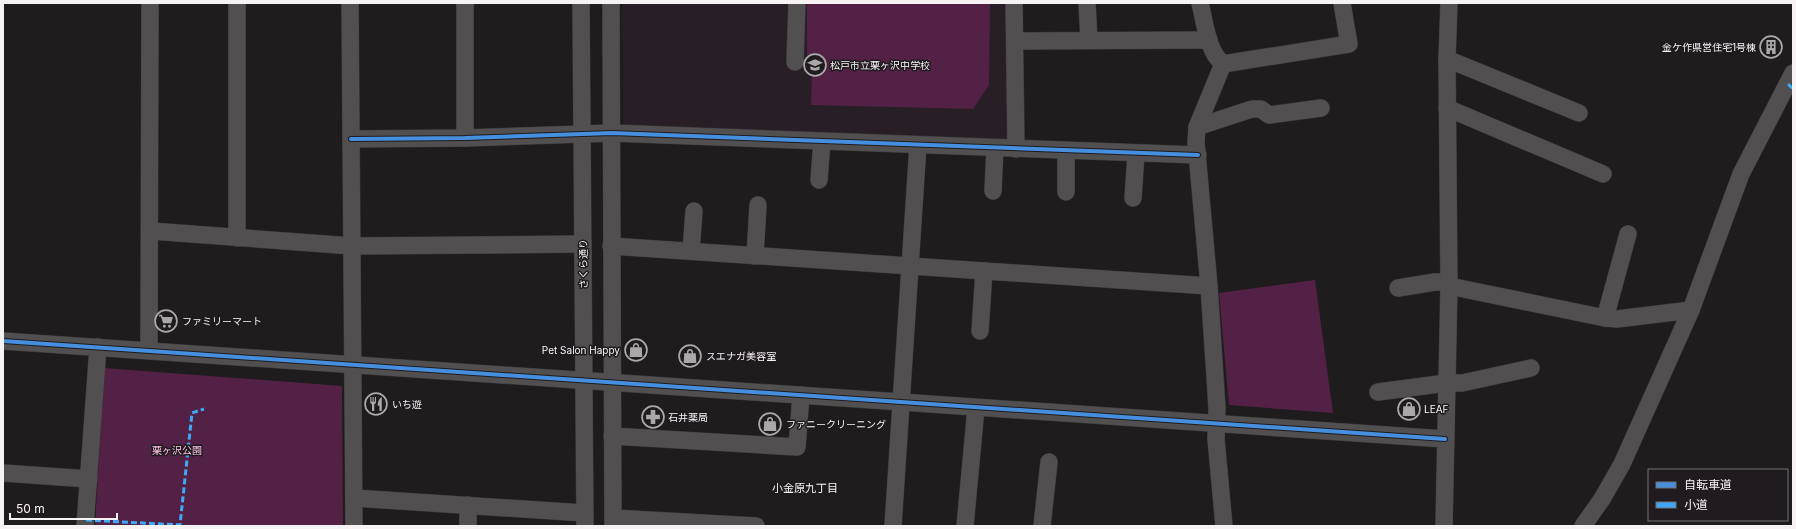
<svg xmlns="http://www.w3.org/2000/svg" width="1796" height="529" font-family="Inter,'Noto Sans JP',sans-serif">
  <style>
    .built { fill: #281f26 }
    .green { fill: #532145 }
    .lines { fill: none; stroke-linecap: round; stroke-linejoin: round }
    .minor-casing { stroke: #3b393a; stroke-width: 18 }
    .minor { stroke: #514f50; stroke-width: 17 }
    .quiet { stroke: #3fa9f5; stroke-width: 3; stroke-dasharray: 6 3; stroke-linecap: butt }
    .cycleway-casing { stroke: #1f1b1e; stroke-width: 6 }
    .cycleway { stroke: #468fdf; stroke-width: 4 }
    .labels { text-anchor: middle; stroke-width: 3; stroke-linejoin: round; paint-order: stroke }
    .poi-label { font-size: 10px; fill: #f7f3f5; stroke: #1f1b1e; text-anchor: start }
    .street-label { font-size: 10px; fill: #f7f3f5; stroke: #1f1b1e }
    .park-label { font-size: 10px; fill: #fec2e9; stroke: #1f1b1e }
    .neighbourhood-label { font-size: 11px; fill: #f7f3f5; stroke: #1f1b1e }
  </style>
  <rect width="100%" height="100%" fill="#1e1c1d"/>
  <polygon class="built" points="622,3 1007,3 1008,138 1002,139 623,127"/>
  <g class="green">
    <polygon points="807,3 990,3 989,85 973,109 811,105 812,71 807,70"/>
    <polygon points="1315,280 1333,413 1229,405 1219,293"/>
    <polygon points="104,368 342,386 343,526 95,526"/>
  </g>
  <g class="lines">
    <g class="minor-casing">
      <g id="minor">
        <polyline points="237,3 237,238"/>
        <polyline points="350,3 354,526"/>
        <polyline points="465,3 465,138"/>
        <polyline points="581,3 585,526"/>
        <polyline points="611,3 613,526"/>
        <polyline points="1014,3 1016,149"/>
        <polyline points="1087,3 1089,40"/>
        <path d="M1200 3C1205 22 1207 51 1223 64L1197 127 1196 142 1209 286 1217 408 1216 439 1224 526"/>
        <polyline points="1015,41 1209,40"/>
        <polyline points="1447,59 1579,113"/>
        <polyline points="795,62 797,3"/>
        <polyline points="1223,64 1349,44 1342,3"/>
        <polyline points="1447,108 1603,174"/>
        <polyline points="1197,127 1252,109 1261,109 1269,115 1321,108"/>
        <polyline points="351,139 465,138 612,133 1198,155"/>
        <polyline points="819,180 822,141"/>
        <polyline points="993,191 995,148"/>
        <polyline points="1066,192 1066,151"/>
        <polyline points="1133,198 1136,154"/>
        <polyline points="151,231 352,246 583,244"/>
        <polyline points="611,246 1209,286"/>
        <polyline points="691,251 694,211"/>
        <polyline points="755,256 758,205"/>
        <polyline points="1449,286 1605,318 1617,319 1691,310"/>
        <polyline points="1398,288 1435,282 1449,282"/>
        <polyline points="1605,318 1628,234"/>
        <polyline points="980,331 984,271"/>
        <polyline points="3,341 1445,439"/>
        <polyline points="149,350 150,3"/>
        <polyline points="1378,392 1447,383 1462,383 1531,368"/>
        <polyline points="612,436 797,447 801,395"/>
        <polyline points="3,473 89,479"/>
        <polyline points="354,498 584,513"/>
        <polyline points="468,505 468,526"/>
        <polyline points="613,518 756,526"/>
        <polyline points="85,526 98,347"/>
        <polyline points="893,526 918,145"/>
        <polyline points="965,526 976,408"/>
        <polyline points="1042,526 1049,462"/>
        <polyline points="1444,526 1449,286 1447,59 1449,3"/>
        <polyline points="1583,526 1602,499 1622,464 1691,310 1741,174 1793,73"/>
      </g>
    </g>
    <use href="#minor" class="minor"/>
    <g class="quiet">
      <polyline points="1788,84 1793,89"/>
      <polyline points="86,520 180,525 192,413 204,409"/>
    </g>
    <g class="cycleway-casing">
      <g id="cycleway">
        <polyline points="351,139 465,138 612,133 1198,155"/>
        <polyline points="3,341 1445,439"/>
      </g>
    </g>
    <use href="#cycleway" class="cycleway"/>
  </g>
  <defs>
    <g id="building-ring" transform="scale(1.15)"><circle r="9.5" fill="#1f1b1e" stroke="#aba8a9" stroke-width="1.5"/><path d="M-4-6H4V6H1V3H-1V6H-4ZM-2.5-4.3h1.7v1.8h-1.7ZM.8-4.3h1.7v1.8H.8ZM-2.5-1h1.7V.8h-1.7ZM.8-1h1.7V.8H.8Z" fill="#aba8a9"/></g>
    <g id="school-ring" transform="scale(1.15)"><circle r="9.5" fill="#1f1b1e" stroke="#aba8a9" stroke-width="1.5"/><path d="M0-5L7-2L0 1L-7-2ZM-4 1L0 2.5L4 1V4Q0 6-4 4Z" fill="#aba8a9"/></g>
    <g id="supermarket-ring" transform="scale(1.15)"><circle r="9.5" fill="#1f1b1e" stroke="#aba8a9" stroke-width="1.5"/><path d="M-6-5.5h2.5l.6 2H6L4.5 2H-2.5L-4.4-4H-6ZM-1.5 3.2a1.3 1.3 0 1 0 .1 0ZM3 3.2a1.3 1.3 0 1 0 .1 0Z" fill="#aba8a9"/></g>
    <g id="shop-ring" transform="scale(1.15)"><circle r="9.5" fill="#1f1b1e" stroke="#aba8a9" stroke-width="1.5"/><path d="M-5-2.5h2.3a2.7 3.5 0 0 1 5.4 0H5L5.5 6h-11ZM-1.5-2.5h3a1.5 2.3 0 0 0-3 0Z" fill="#aba8a9"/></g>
    <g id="restaurant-ring" transform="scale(1.15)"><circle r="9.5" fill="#1f1b1e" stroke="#aba8a9" stroke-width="1.5"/><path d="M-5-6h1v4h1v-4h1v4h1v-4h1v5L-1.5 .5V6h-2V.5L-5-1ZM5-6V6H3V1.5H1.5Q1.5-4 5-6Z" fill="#aba8a9"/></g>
    <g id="pharmacy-ring" transform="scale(1.15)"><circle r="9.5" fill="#1f1b1e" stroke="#aba8a9" stroke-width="1.5"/><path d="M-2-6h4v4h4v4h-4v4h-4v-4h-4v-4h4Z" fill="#aba8a9"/></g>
  </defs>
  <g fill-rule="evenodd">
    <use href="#building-ring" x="1771" y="47"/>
    <use href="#school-ring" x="815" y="65"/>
    <use href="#supermarket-ring" x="166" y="321"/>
    <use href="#shop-ring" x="636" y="350"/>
    <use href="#shop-ring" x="690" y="356"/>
    <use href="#restaurant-ring" x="376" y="404"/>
    <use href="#shop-ring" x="1409" y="409"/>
    <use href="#pharmacy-ring" x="653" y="417"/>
    <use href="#shop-ring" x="770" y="424"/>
  </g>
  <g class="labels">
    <g class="poi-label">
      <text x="1756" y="51" text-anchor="end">金ケ作県営住宅1号棟</text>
      <text x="830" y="69">松戸市立栗ヶ沢中学校</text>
      <text x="182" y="325">ファミリーマート</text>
      <text x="620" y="354" text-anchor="end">Pet Salon Happy</text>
      <text x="706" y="360">スエナガ美容室</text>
      <text x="392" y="408">いち遊</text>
      <text x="1424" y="413">LEAF</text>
      <text x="668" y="421">石井薬局</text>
      <text x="786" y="428">ファニークリーニング</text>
    </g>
    <g class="street-label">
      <text transform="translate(583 264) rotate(-90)" y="4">さくら通り</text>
    </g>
    <g class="park-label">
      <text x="177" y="454">栗ヶ沢公園</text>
    </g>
    <g class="neighbourhood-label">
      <text x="805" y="492">小金原九丁目</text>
    </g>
  </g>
  <rect width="1796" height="529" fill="none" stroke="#f7f3f5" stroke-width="8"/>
  <rect x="1648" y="469" width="140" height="52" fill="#1f1b1e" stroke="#757174"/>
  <rect x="1656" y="482" width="20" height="6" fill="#468fdf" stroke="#757174"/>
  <text x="1684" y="489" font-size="12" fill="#f7f3f5">自転車道</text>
  <rect x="1656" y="502" width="20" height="6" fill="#3fa9f5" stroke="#757174"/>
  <text x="1684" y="509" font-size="12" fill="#f7f3f5">小道</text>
  <path d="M10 513v6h107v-6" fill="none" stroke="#f7f3f5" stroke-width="2"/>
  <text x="16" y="513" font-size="12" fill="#f7f3f5" stroke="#1f1b1e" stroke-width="3" paint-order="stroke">50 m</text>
</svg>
